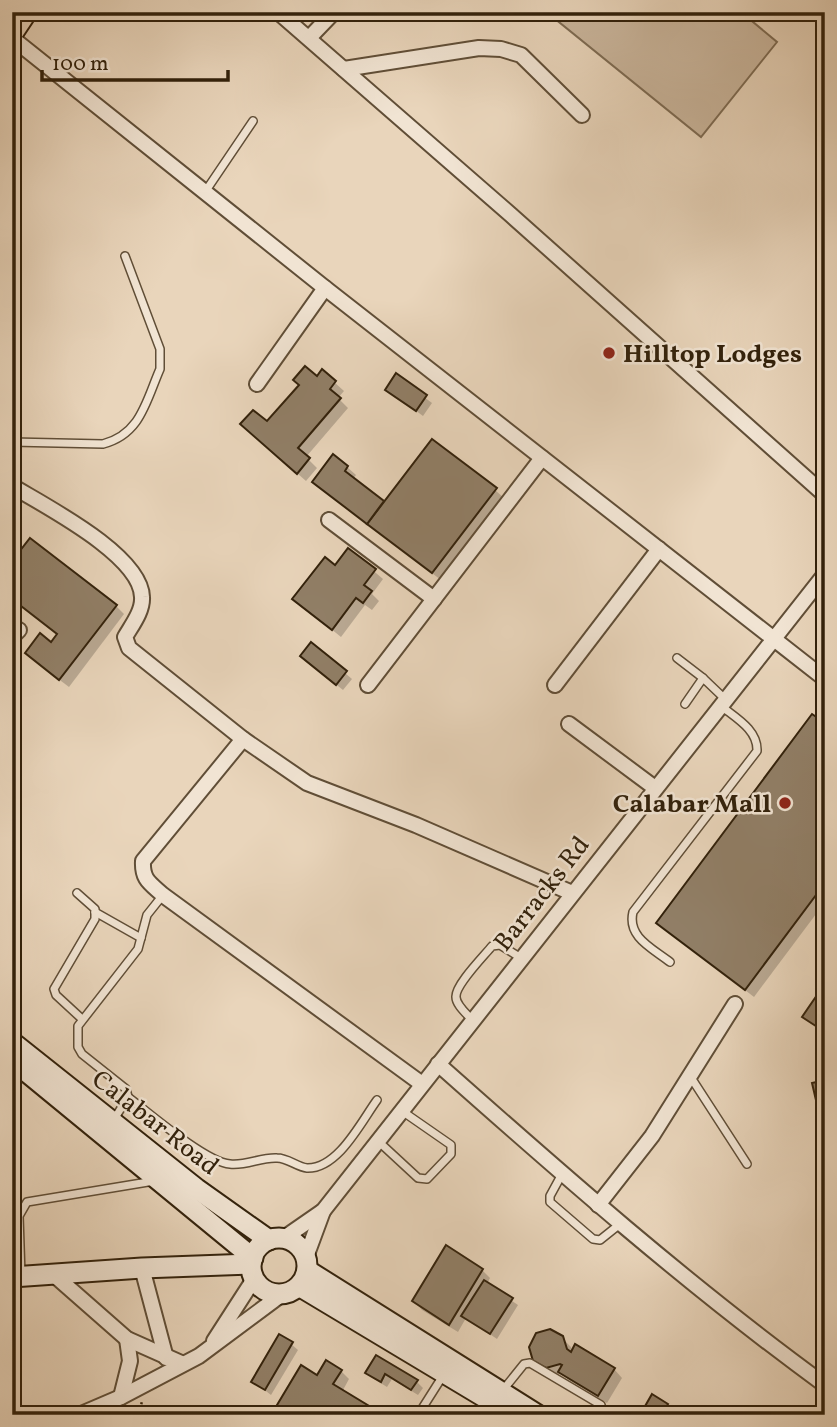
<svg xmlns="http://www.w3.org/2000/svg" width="837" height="1427" font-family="Vollkorn,serif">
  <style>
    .green { fill: #cab69d; stroke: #7e6c54; stroke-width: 2 }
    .shadow { fill: #0003 }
    .building { fill: #917f67; stroke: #32210b; stroke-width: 2 }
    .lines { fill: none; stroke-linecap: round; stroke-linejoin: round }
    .lane-casing { stroke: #604e37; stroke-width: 10 }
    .street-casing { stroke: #604e37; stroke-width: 18 }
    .secondary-casing { stroke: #32210b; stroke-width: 23 }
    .highway-casing { stroke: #32210b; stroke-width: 28 }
    .path { stroke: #32210b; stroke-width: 2.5; stroke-dasharray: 2 3.5; stroke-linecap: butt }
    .lane { stroke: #f1e4d3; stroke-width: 7 }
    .street { stroke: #f1e4d3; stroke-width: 14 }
    .secondary { stroke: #f1e4d3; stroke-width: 19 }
    .highway { stroke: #e9d5bb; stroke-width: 24 }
    .poi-dot { fill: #8f2418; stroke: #f1e4d3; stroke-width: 2.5 }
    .labels { text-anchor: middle; stroke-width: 5; stroke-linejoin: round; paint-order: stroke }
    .poi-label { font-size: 26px; font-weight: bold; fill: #32210b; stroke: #f1e4d3; text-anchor: start }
    .street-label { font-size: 26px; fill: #32210b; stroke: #f1e4d3 }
  </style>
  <rect width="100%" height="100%" fill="#e9d5bb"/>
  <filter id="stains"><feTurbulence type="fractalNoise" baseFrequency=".00286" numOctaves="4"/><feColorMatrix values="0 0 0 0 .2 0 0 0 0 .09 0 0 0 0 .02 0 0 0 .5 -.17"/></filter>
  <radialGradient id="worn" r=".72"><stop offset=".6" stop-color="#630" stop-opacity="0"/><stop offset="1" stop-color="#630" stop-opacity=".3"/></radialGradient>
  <polygon class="green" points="559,12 741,12 777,42 701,137 554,18"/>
  <g class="shadow">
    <polygon points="323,372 344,391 338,398 348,408 306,457 317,468 306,481 251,433 267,424"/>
    <polygon points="396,376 432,403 423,416 387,389"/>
    <polygon points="347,467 356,475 353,479 385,504 495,490 504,498 441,580 323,490"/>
    <polygon points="349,550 383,579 372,594 379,601 372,610 365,605 341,637 294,599 336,567"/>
    <polygon points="116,606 124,614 69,687 36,662 59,635"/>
    <polygon points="311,644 352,679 343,690 308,662"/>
    <polygon points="825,725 825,902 754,997 658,923"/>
    <polygon points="482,1270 490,1278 487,1284 518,1305 497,1339 466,1318 458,1332 422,1310 414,1301"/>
    <polygon points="562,1338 571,1347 573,1352 614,1369 622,1378 607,1403 569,1380 562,1373 556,1375 544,1369 535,1360"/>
    <polygon points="291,1344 298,1350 271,1395 253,1381"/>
    <polygon points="377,1357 416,1381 423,1388 418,1395 392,1379 387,1387 374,1379 368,1373"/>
    <polygon points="341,1371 349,1379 342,1392 317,1377"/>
    <polygon points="667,1406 673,1412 671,1415 642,1415"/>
  </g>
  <g class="building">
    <polygon points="305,366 317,376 322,369 336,381 330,389 341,398 298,448 310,458 297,474 240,424 253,410 267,421 299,385 293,380"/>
    <polygon points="396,373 427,395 416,411 385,390"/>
    <polygon points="432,439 497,488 432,573 367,524"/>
    <polygon points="333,454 348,466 345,471 384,501 367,524 312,482"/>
    <polygon points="30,538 117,605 59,680 25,653 40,633 51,642 57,634 12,599 12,561"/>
    <polygon points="348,548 376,569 364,585 372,591 363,603 356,598 332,630 292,599 325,557 335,565"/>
    <polygon points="311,642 347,671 336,685 300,656"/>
    <polygon points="812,714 825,723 825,883 745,990 656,923"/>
    <polygon points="817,995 825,1000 825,1032 802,1017"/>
    <polygon points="825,1080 825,1139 812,1083"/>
    <polygon points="446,1245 483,1269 449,1325 412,1301"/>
    <polygon points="484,1280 513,1298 490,1334 461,1316"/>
    <polygon points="550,1329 563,1336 567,1349 571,1352 575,1344 615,1368 598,1396 558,1372 562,1365 560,1364 546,1368 533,1361 529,1347 536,1333"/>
    <polygon points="279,1334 293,1342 265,1390 251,1382"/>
    <polygon points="376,1355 418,1380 411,1390 385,1374 381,1382 365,1373"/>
    <polygon points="326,1360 342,1370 333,1384 384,1415 271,1415 301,1365 317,1375"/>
    <polygon points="652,1394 668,1404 661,1415 640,1415"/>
  </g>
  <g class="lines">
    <g class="lane-casing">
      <g id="lane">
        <polyline points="205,192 253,121"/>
        <path d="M12 442 103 444C141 434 146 401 160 369V349L125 256"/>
        <polyline points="677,658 703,678"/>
        <polyline points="685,704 703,678 725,699"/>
        <polyline points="77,893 95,909 95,919 54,989 56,995 82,1019"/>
        <polyline points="95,912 141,938"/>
        <path d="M670 962C652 948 627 937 633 912L757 751C758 730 736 718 721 706"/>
        <path d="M472 1020C467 1014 456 1005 456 997 455 985 484 956 492 946L500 945 521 958"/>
        <polyline points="690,1076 747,1164"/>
        <path d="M128 1097C149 1113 206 1162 230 1164 246 1166 261 1157 277 1158 288 1158 297 1167 307 1168 338 1169 361 1122 377 1100"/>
        <polyline points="113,1121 128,1097 126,1089 82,1054 78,1047 78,1026 138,949 147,915 163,895"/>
        <polyline points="378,1141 418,1178 427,1179 451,1154 451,1145 402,1111"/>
        <polyline points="562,1174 550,1196 550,1202 593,1239 600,1240 620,1224"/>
        <polyline points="12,1200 22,1208"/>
        <polyline points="21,1275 19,1216 27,1202 154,1181"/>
        <polyline points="503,1390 524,1364 530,1363 601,1405 602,1411 600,1415"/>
        <polyline points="418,1415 444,1374"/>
      </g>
    </g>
    <g class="street-casing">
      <g id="street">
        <polyline points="278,12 511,215 825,495"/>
        <polyline points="12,38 325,288 825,679"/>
        <polyline points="309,38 334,12"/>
        <polyline points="344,69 479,48 501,49 521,55 582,115"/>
        <polyline points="257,384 325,288"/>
        <path d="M12 486C45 506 141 555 142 597 143 611 132 625 125 637L129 648 243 739 307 783 416 825 572 893"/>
        <polyline points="329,520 434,599"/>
        <polyline points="12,637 19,630"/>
        <polyline points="368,685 542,458"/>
        <polyline points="555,685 659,549"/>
        <polyline points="569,724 655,788"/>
        <path d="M243 739 143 861C142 880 150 883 163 895L422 1084"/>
        <path d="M438 1064C563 1175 689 1286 825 1385"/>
        <polyline points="598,1205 652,1136 735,1004"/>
        <polyline points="284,1238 323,1211 825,574"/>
        <polyline points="306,1257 323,1211"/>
        <polyline points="142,1268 166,1358"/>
        <polyline points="53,1274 127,1339 181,1363"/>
        <polyline points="214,1341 254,1279"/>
        <polyline points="121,1397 130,1361 127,1339"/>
        <polyline points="79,1415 121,1397 199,1356 281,1295"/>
        <polyline points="482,1415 492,1402"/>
      </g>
    </g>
    <g class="secondary-casing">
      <g id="secondary">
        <polyline points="12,1042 197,1189 269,1240"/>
        <polyline points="12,1060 253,1258"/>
        <circle cx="279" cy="1266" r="28"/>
        <polyline points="307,1270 538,1415"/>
        <polyline points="12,1277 142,1268 251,1264"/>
        <polyline points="299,1286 509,1412"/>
      </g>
    </g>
    <g class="highway-casing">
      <polyline id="highway" points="12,30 24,12"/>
    </g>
    <polyline class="path" points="139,1415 142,1401"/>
    <use href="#lane" class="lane"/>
    <use href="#street" class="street"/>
    <use href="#secondary" class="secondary"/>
    <use href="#highway" class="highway"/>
  </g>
  <g class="poi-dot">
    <circle cx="609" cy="353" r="7"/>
    <circle cx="785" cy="803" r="7"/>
  </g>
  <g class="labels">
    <g class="poi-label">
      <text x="623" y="362">Hilltop Lodges</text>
      <text x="771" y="812" text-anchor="end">Calabar Mall</text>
    </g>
    <g class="street-label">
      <text transform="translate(541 893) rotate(-52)" y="9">Barracks Rd</text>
      <text transform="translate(156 1122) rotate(38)" y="9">Calabar Road</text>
    </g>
  </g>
  <rect width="837" height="1427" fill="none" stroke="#e9d5bb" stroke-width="42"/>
  <rect x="14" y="14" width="809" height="1399" fill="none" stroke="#32210b" stroke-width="3.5"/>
  <rect x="21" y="21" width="795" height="1385" fill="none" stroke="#32210b" stroke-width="2"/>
  <path d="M42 70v10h186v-10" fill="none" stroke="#32210b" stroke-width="3.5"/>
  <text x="52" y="70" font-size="21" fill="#32210b" stroke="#f1e4d3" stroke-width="5" paint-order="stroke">100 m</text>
  <rect width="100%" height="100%" filter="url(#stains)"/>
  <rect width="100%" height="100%" fill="url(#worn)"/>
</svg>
